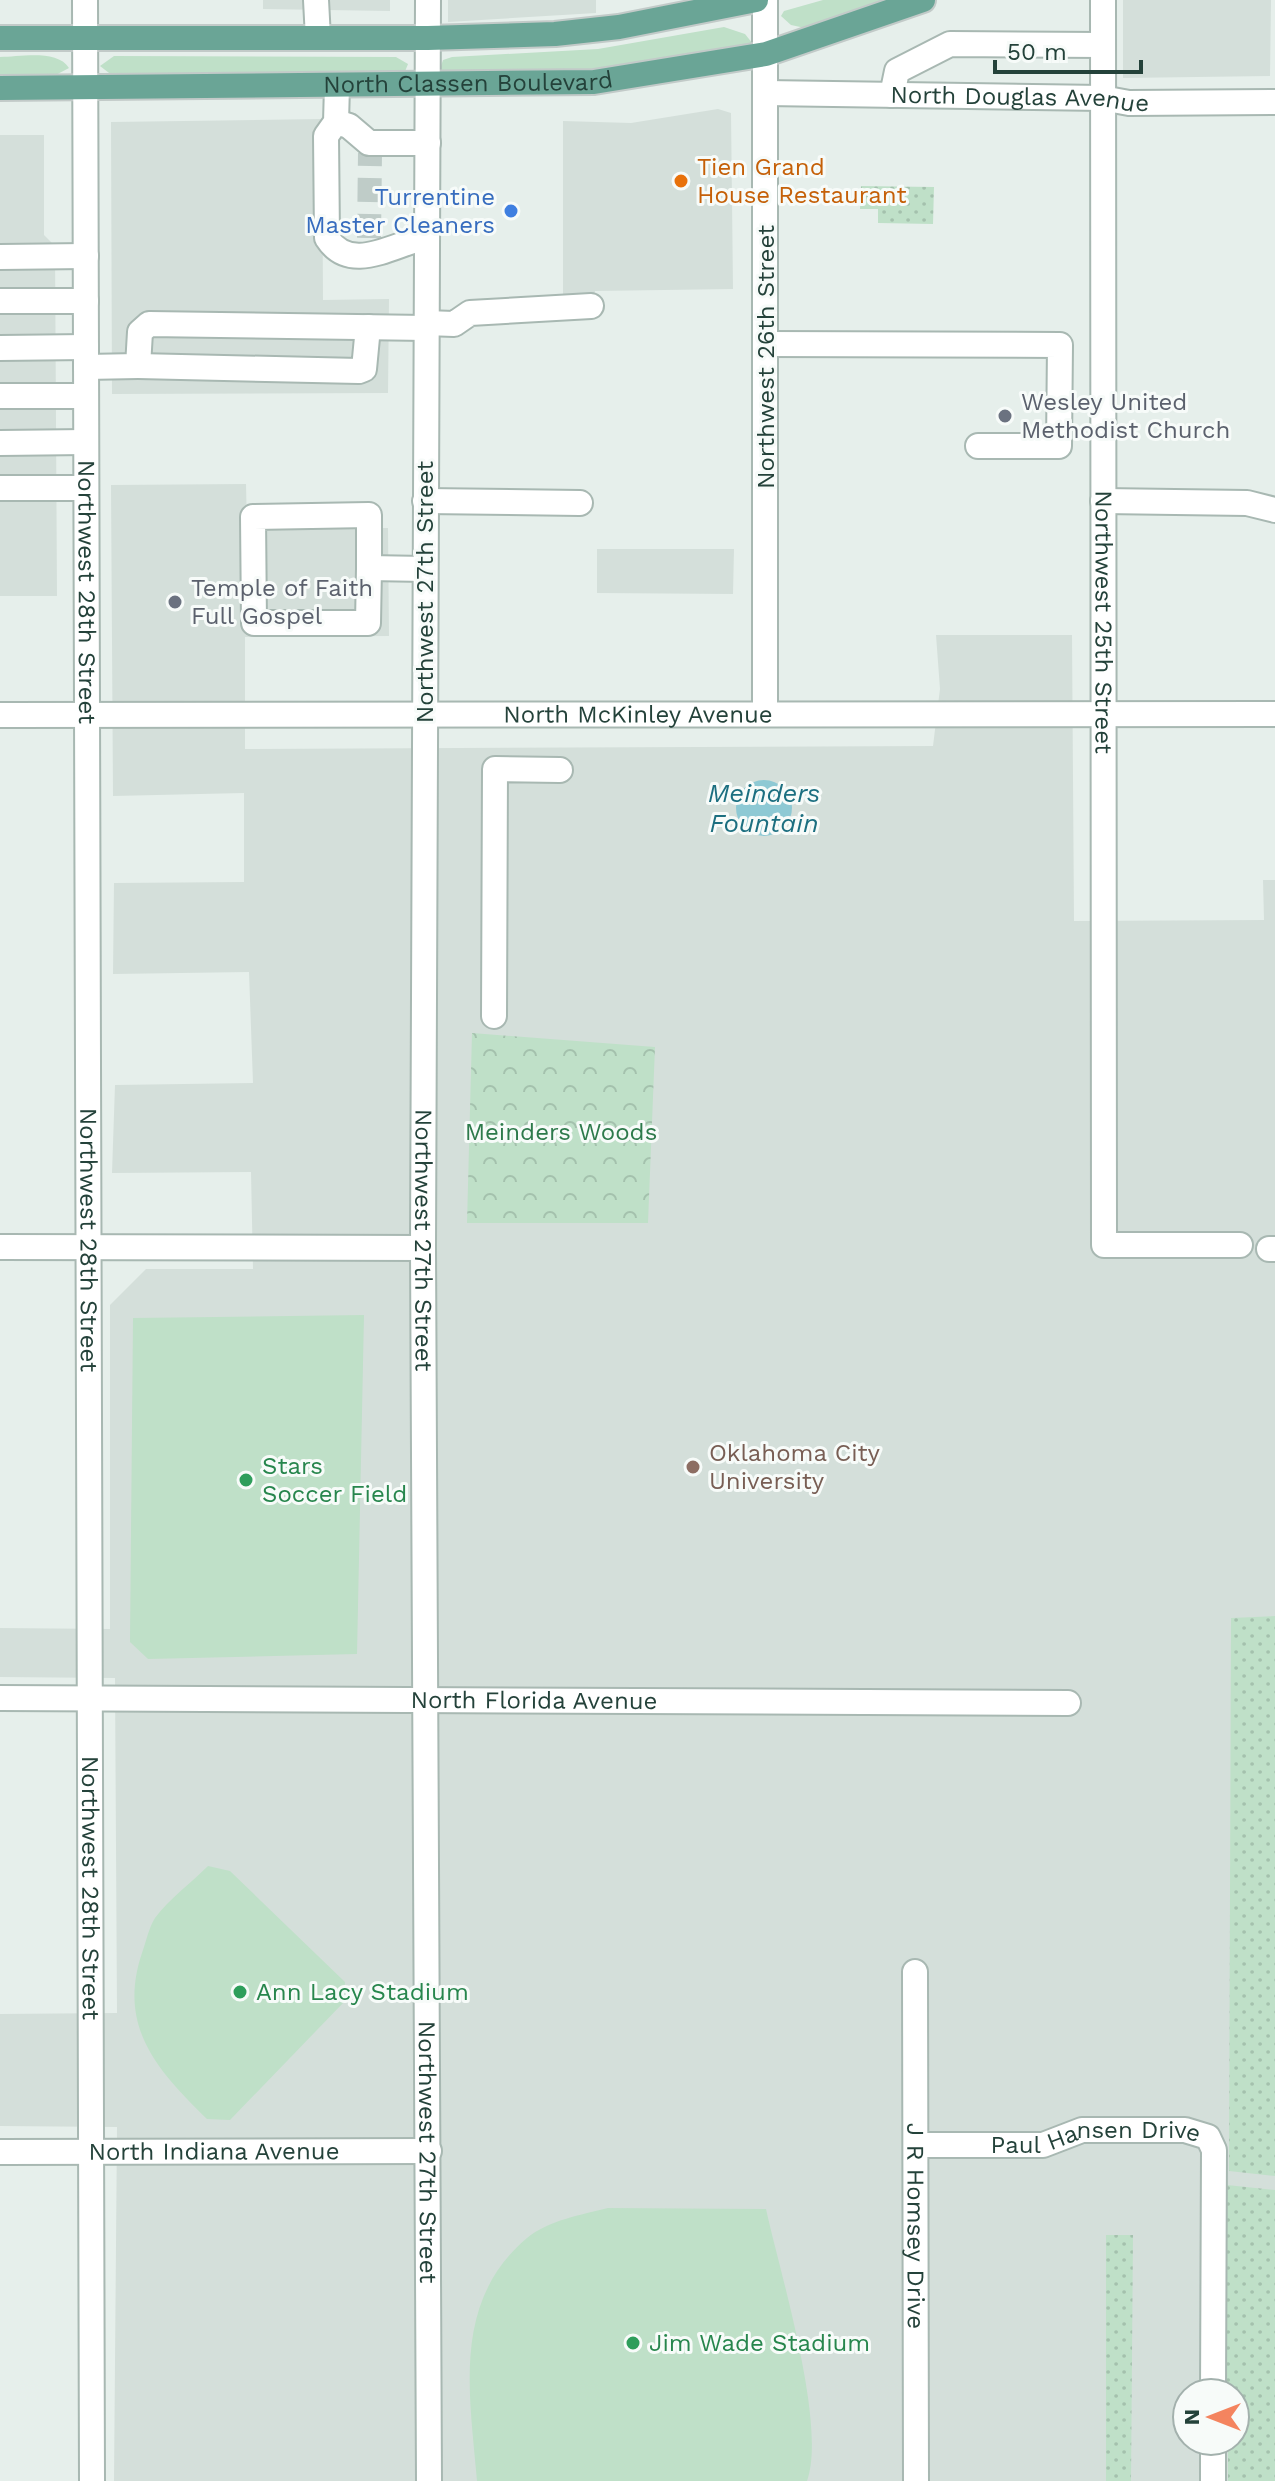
<svg xmlns="http://www.w3.org/2000/svg" width="1275" height="2481" font-family="'Work Sans',sans-serif">
  <style>
    .built { fill: #d4dfda; fill-rule: evenodd }
    .grass { fill: #bfe0c8 }
    .forest { fill: url(#forest-crowns) }
    .park { fill: url(#park-dots) }
    .water { fill: #8ec9d4 }
    .lines { fill: none; stroke-linecap: round; stroke-linejoin: round }
    .minor-tunnel { stroke: #bfccc8; stroke-width: 24; stroke-dasharray: 24 12; stroke-linecap: butt }
    .minor-casing { stroke: #a8b8b2; stroke-width: 28 }
    .major-casing { stroke: #c2cac8; stroke-width: 28 }
    .minor { stroke: #fff; stroke-width: 24 }
    .major { stroke: #6aa596; stroke-width: 24 }
    .food-dot { fill: #e8710a; stroke: #f7fbf9; stroke-width: 3 }
    .shop-dot { fill: #3f7fe0; stroke: #f7fbf9; stroke-width: 3 }
    .worship-dot { fill: #6b7280; stroke: #f7fbf9; stroke-width: 3 }
    .education-dot { fill: #8d6e63; stroke: #f7fbf9; stroke-width: 3 }
    .leisure-dot { fill: #2e9e5b; stroke: #f7fbf9; stroke-width: 3 }
    .labels { text-anchor: middle; stroke-width: 6; stroke-linejoin: round; paint-order: stroke }
    .street-label { font-size: 24px; fill: #24423a; stroke: #f7fbf9 }
    .food-label { font-size: 24px; fill: #c56008; stroke: #f7fbf9; text-anchor: start }
    .shop-label { font-size: 24px; fill: #366cbe; stroke: #f7fbf9; text-anchor: end }
    .worship-label { font-size: 24px; fill: #5b616d; stroke: #f7fbf9; text-anchor: start }
    .park-label { font-size: 24px; fill: #2d7a4b; stroke: #f7fbf9 }
    .education-label { font-size: 24px; fill: #785e54; stroke: #f7fbf9; text-anchor: start }
    .leisure-label { font-size: 24px; fill: #27864d; stroke: #f7fbf9; text-anchor: start }
    .water-label { font-size: 26px; font-style: italic; fill: #1c6f80; stroke: #f7fbf9 }
  </style>
  <defs>
    <pattern id="forest-crowns" width="20" height="18" patternUnits="userSpaceOnUse" patternTransform="scale(2)"><rect width="20" height="18" fill="#bfe0c8"/><path d="M2 6a3 3 0 1 1 6 0M12 15a3 3 0 1 1 6 0" fill="none" stroke="#a4c1ad"/></pattern>
    <pattern id="park-dots" width="8" height="8" patternUnits="userSpaceOnUse" patternTransform="scale(2)"><rect width="8" height="8" fill="#bfe0c8"/><path d="M2 2h.1M6 6h.1" fill="none" stroke="#a4c1ad" stroke-width="1.8" stroke-linecap="round"/></pattern>
  </defs>
  <rect width="100%" height="100%" fill="#e6efeb"/>
  <g class="built">
    <polygon points="263,0 390,0 390,11 263,9"/>
    <polygon points="448,0 596,0 596,13 448,22"/>
    <polygon points="1123,0 1271,0 1270,76 1123,78"/>
    <polygon points="718,109 731,113 733,289 595,291 594,300 563,299 563,121 631,123"/>
    <polygon points="322,119 323,300 389,299 388,393 112,394 111,122"/>
    <polygon points="0,135 44,135 44,235 55,246 57,596 0,596"/>
    <path d="M246 484 247 528H388L389 636 245 637V749L933 746 940 689 936 635H1072L1074 921 1264 920 1263 880H1275V2481H114L117 2127 0 2126V2014L117 2013 115 1678 0 1677V1628L110 1629V1305L146 1269H253L251 1172 112 1173 115 1085 253 1083 249 972 113 974 114 883 244 882V793L113 796 111 485ZM1187 2393H1235V2441H1187Z"/>
    <polygon points="597,549 734,549 733,594 597,593"/>
  </g>
  <g class="grass">
    <polygon points="823,0 890,0 805,28 791,25 781,16 784,11"/>
    <polygon points="724,27 745,34 753,44 615,70 446,74 440,69 443,60 452,57 598,49"/>
    <polygon points="114,56 396,57 408,64 404,74 113,76 100,66"/>
    <path d="M0 57C20 57 57 49 69 68L50 78 0 77Z"/>
    <polygon points="364,1315 357,1654 148,1659 130,1642 133,1318"/>
    <path d="M208 1866 230 1871 345 1982 344 2002 230 2120 207 2119C158 2071 117 2027 142 1953 146 1942 149 1927 155 1918 169 1899 191 1883 208 1866Z"/>
    <path d="M608 2208 766 2209C780 2273 827 2425 807 2481H477C470 2395 451 2302 527 2238 549 2220 581 2215 608 2208Z"/>
  </g>
  <polygon class="forest" points="472,1033 655,1047 648,1223 467,1223"/>
  <g class="park">
    <polygon points="861,186 934,187 933,224 878,223 878,209 860,209"/>
    <polygon points="1275,1616 1275,2176 1229,2171 1231,1618"/>
    <polygon points="1227,2185 1275,2190 1275,2481 1228,2481 1228,2441 1235,2441 1235,2393 1227,2393"/>
    <polygon points="1106,2235 1133,2235 1131,2481 1106,2481"/>
  </g>
  <circle class="water" cx="764" cy="808" r="28"/>
  <g class="lines">
    <polyline class="minor-tunnel" points="369,238 370,153"/>
    <g class="minor-casing">
      <g id="minor">
        <path id="s1" d="M85 0 92 2481"/>
        <polyline points="316,0 318,38"/>
        <path id="s2" d="M428 0 423 1248 429 2481"/>
        <path id="s3" d="M1103 0 1104 1245H1240"/>
        <path d="M337 86 336 122 326 136 327 238C351 275 393 244 427 237"/>
        <path id="s4" d="M766 93 1102 98 1129 103 1275 102"/>
        <polyline points="892,95 897,71 950,44 1103,45"/>
        <polyline points="336,122 349,126 369,143 428,143"/>
        <polyline points="0,257 86,256"/>
        <polyline points="0,301 86,301"/>
        <polyline points="426,323 454,324 470,313 591,306"/>
        <polyline points="765,344 1060,345 1059,446 978,446"/>
        <polyline points="0,348 86,347"/>
        <polyline points="138,366 359,371 364,369 368,327"/>
        <polyline points="86,367 138,366 140,332 149,324 426,328"/>
        <polyline points="0,396 86,396"/>
        <polyline points="0,443 86,442"/>
        <polyline points="0,488 86,488"/>
        <polyline points="425,501 580,503"/>
        <polyline points="1103,501 1247,503 1275,510"/>
        <polyline points="369,568 368,623 254,623 253,517 369,515 369,568 425,569"/>
        <polyline points="765,714 765,0"/>
        <path id="s5" d="M0 715 1275 714"/>
        <polyline points="494,1016 495,769 560,770"/>
        <polyline points="0,1247 423,1248"/>
        <polyline points="1269,1249 1275,1249"/>
        <path id="s6" d="M0 1698 1068 1703"/>
        <path id="s7" d="M915 1972 916 2481"/>
        <path id="s8" d="M917 2145H1043L1082 2130H1185L1208 2137 1214 2150 1213 2393"/>
        <path id="s9" d="M0 2152 429 2151"/>
        <polyline points="1213,2441 1213,2481"/>
      </g>
    </g>
    <g class="major-casing">
      <g id="major">
        <polyline points="0,38 428,38 555,34 619,27 756,0"/>
        <path id="s10" d="M0 88 594 82 766 54 923 0"/>
      </g>
    </g>
    <use href="#minor" class="minor"/>
    <use href="#major" class="major"/>
  </g>
  <circle class="food-dot" cx="681" cy="181" r="8"/>
  <circle class="shop-dot" cx="511" cy="211" r="8"/>
  <g class="worship-dot">
    <circle cx="1005" cy="416" r="8"/>
    <circle cx="175" cy="602" r="8"/>
  </g>
  <circle class="education-dot" cx="693" cy="1467" r="8"/>
  <g class="leisure-dot">
    <circle cx="246" cy="1480" r="8"/>
    <circle cx="240" cy="1992" r="8"/>
    <circle cx="633" cy="2343" r="8"/>
  </g>
  <g class="labels">
    <g class="street-label">
      <text dy="8" stroke="none"><textPath href="#s10" startOffset="468">North Classen Boulevard</textPath></text>
      <text dy="8" stroke="none"><textPath href="#s4" startOffset="254">North Douglas Avenue</textPath></text>
      <text transform="translate(766 357) rotate(-90)" y="8">Northwest 26th Street</text>
      <text transform="translate(425 592) rotate(-90)" y="8">Northwest 27th Street</text>
      <text dy="8" stroke="none"><textPath href="#s1" startOffset="592">Northwest 28th Street</textPath></text>
      <text dy="8" stroke="none"><textPath href="#s3" startOffset="622">Northwest 25th Street</textPath></text>
      <text dy="8" stroke="none"><textPath href="#s5" startOffset="638">North McKinley Avenue</textPath></text>
      <text dy="8" stroke="none"><textPath href="#s1" startOffset="1240">Northwest 28th Street</textPath></text>
      <text dy="8" stroke="none"><textPath href="#s2" startOffset="1240">Northwest 27th Street</textPath></text>
      <text dy="8" stroke="none"><textPath href="#s6" startOffset="534">North Florida Avenue</textPath></text>
      <text dy="8" stroke="none"><textPath href="#s1" startOffset="1888">Northwest 28th Street</textPath></text>
      <text dy="8" stroke="none"><textPath href="#s8" startOffset="180">Paul Hansen Drive</textPath></text>
      <text dy="8" stroke="none"><textPath href="#s9" startOffset="214">North Indiana Avenue</textPath></text>
      <text dy="8" stroke="none"><textPath href="#s2" startOffset="2152">Northwest 27th Street</textPath></text>
      <text dy="8" stroke="none"><textPath href="#s7" startOffset="254">J R Homsey Drive</textPath></text>
    </g>
    <g class="food-label">
      <text x="697" y="175">Tien Grand<tspan x="697" dy="28">House Restaurant</tspan></text>
    </g>
    <g class="shop-label">
      <text x="495" y="205">Turrentine<tspan x="495" dy="28">Master Cleaners</tspan></text>
    </g>
    <g class="worship-label">
      <text x="1021" y="410">Wesley United<tspan x="1021" dy="28">Methodist Church</tspan></text>
      <text x="191" y="596">Temple of Faith<tspan x="191" dy="28">Full Gospel</tspan></text>
    </g>
    <g class="park-label">
      <text x="561" y="1140">Meinders Woods</text>
    </g>
    <g class="education-label">
      <text x="709" y="1461">Oklahoma City<tspan x="709" dy="28">University</tspan></text>
    </g>
    <g class="leisure-label">
      <text x="262" y="1474">Stars<tspan x="262" dy="28">Soccer Field</tspan></text>
      <text x="256" y="2000">Ann Lacy Stadium</text>
      <text x="649" y="2351">Jim Wade Stadium</text>
    </g>
    <g class="water-label">
      <text x="764" y="802">Meinders<tspan x="764" dy="30">Fountain</tspan></text>
    </g>
  </g>
  <g transform="translate(1211 2417) rotate(270)"><circle r="38" fill="#f7fbf9" stroke="#a3b1ad" stroke-width="2"/>
  <path d="M0-6L14 30L0 20L-14 30Z" fill="#f4845f"/>
  <text y="-12" font-size="22" font-weight="bold" text-anchor="middle" fill="#24423a">N</text>
  </g>
  <path d="M995 60v12h146v-12" fill="none" stroke="#24423a" stroke-width="4"/>
  <text x="1007" y="60" font-size="24" fill="#24423a" stroke="#f7fbf9" stroke-width="6" paint-order="stroke">50 m</text>
</svg>
